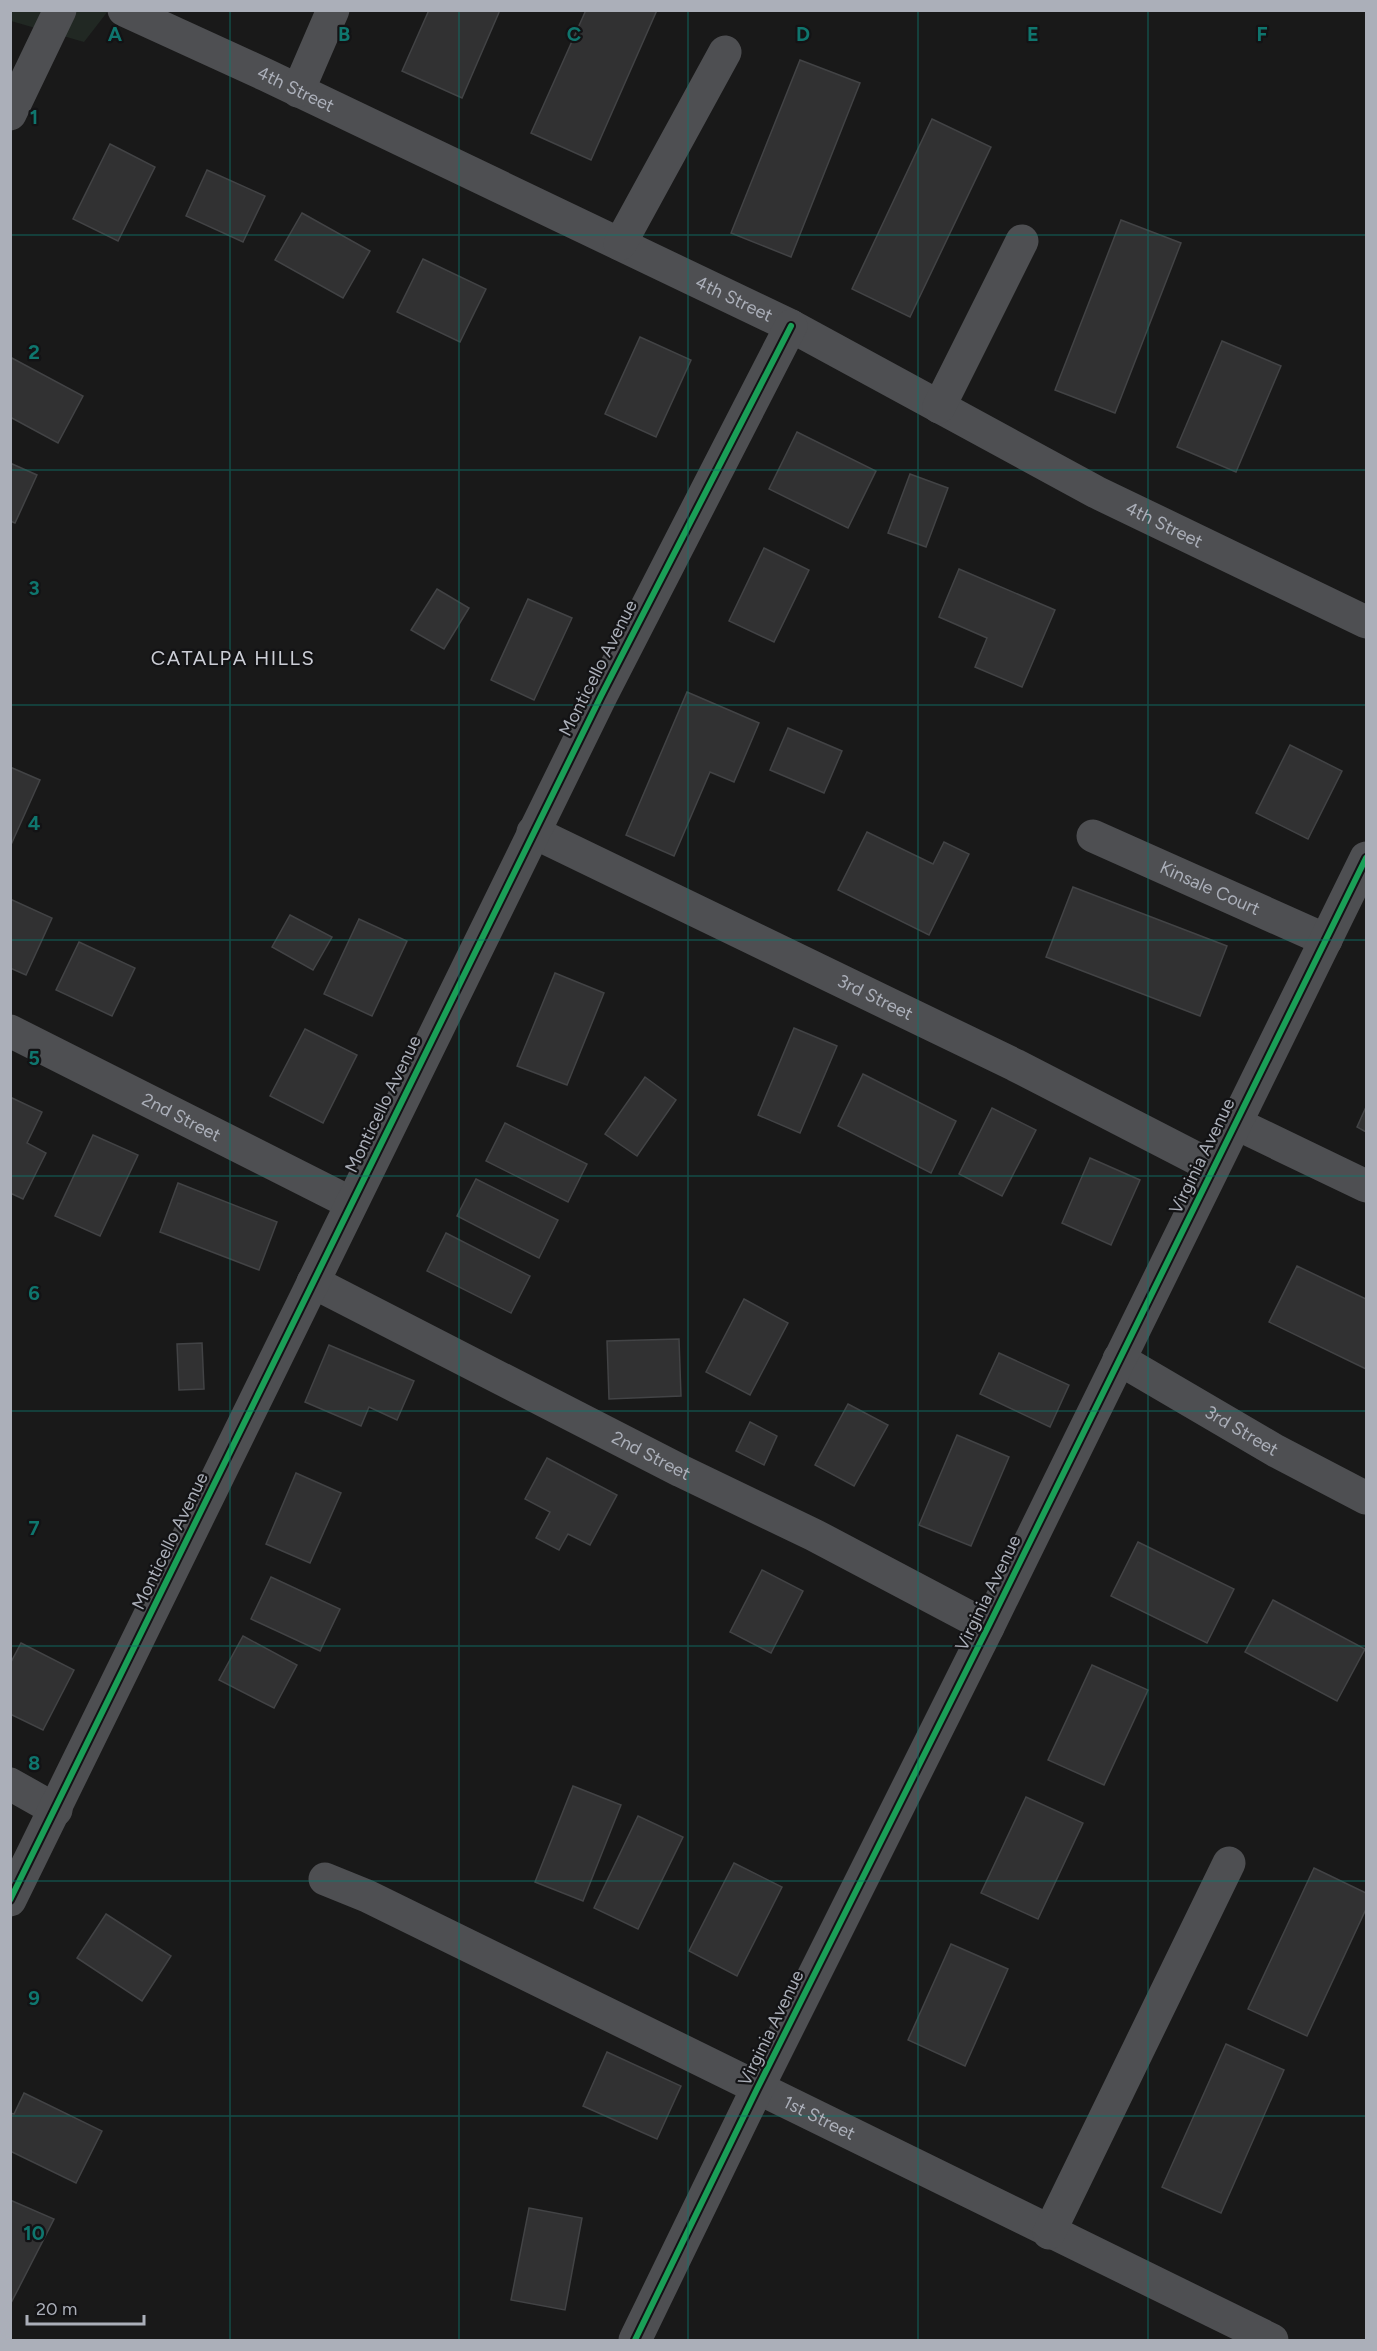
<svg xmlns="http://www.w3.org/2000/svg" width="1377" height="2351" font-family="Figtree,sans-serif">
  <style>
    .green { fill: #212823 }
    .building { fill: #313132; stroke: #424345; stroke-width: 1.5 }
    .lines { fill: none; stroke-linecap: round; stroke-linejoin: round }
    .minor { stroke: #4e4f52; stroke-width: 33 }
    .cycleway-casing { stroke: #131315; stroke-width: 10 }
    .cycleway { stroke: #1a9f57; stroke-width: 6 }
    .grid { fill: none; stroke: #0f766e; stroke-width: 1.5; stroke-opacity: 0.55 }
    .labels { text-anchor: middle; stroke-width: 4.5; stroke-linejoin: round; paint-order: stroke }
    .street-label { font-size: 18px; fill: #abafb9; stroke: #131315 }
    .neighbourhood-label { font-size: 20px; letter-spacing: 1.5px; fill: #ccced6; stroke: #131315 }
    .grid-label { font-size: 20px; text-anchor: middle; font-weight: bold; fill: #0f766e; stroke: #131315; stroke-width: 4.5; stroke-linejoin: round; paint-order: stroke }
  </style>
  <rect width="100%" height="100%" fill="#191919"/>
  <polygon class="green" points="10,11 108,11 84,42 11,21"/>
  <g class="building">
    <polygon points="429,10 500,10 462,98 402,71"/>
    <polygon points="586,10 657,10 591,160 531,133"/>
    <polygon points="800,60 860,83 791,257 731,233"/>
    <polygon points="932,119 991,147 910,317 852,289"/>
    <polygon points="110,144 155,167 118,241 73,219"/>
    <polygon points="207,170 265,196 243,242 186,216"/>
    <polygon points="302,213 370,251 343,298 275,260"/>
    <polygon points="1121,220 1181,243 1115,413 1055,390"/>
    <polygon points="423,259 486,289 460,342 397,312"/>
    <polygon points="640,337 691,360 656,437 605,414"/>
    <polygon points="1222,341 1281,366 1236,472 1177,447"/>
    <polygon points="10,357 83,396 58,443 10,417"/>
    <polygon points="797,432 876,471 848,528 769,489"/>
    <polygon points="10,463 37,475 15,523 10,521"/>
    <polygon points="910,474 948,488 926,547 888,533"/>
    <polygon points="764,548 809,570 774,642 729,621"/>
    <polygon points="959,569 1055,610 1022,687 975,667 987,638 939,617"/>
    <polygon points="437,589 469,608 444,649 411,630"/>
    <polygon points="528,599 572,618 534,700 491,680"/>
    <polygon points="687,692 759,723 734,782 710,772 674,856 626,835"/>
    <polygon points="788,728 842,751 824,793 770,770"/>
    <polygon points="1290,745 1342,771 1308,839 1256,813"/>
    <polygon points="10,767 40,780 10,847"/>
    <polygon points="867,832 933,864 944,842 969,854 929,935 838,890"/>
    <polygon points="1073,887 1227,946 1200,1016 1046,957"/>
    <polygon points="10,899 52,918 26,975 10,968"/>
    <polygon points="290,915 332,937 313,970 272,947"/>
    <polygon points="359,919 407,941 372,1016 324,994"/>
    <polygon points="79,942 135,968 112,1016 56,990"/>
    <polygon points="555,973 604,993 567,1085 517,1066"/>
    <polygon points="794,1028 837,1046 800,1133 758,1115"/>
    <polygon points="305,1029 357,1055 323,1123 270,1096"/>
    <polygon points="863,1074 956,1121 931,1173 838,1126"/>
    <polygon points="645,1077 676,1100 637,1156 605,1134"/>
    <polygon points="10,1097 42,1112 27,1143 46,1153 23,1199 10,1193"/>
    <polygon points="1366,1107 1366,1132 1357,1127"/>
    <polygon points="992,1108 1036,1130 1002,1196 959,1174"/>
    <polygon points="505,1123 587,1164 568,1202 486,1161"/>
    <polygon points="93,1135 138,1155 100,1236 55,1216"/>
    <polygon points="1090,1158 1140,1180 1111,1245 1062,1223"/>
    <polygon points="476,1179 558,1220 539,1258 457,1216"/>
    <polygon points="178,1183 277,1222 259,1270 160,1232"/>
    <polygon points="446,1233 530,1276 511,1313 427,1271"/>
    <polygon points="1297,1266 1366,1299 1366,1369 1269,1322"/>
    <polygon points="744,1299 788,1323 750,1395 706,1372"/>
    <polygon points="679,1339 681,1396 609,1399 607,1341"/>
    <polygon points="202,1343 204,1389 179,1390 177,1344"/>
    <polygon points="329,1345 414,1381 397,1420 369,1407 361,1426 305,1402"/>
    <polygon points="999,1353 1069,1385 1050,1427 980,1394"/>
    <polygon points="848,1404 888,1425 854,1486 815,1465"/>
    <polygon points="750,1422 777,1436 764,1465 736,1451"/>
    <polygon points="957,1435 1009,1457 971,1546 919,1525"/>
    <polygon points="547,1458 617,1495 590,1545 568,1534 559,1550 536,1538 550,1512 525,1499"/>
    <polygon points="296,1473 341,1493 310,1563 266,1544"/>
    <polygon points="1138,1542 1234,1589 1207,1643 1111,1596"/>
    <polygon points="762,1570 803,1591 771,1653 730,1632"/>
    <polygon points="271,1577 340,1609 320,1651 251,1619"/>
    <polygon points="1273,1600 1365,1649 1337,1701 1245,1652"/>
    <polygon points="243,1636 297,1665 274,1708 219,1680"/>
    <polygon points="21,1643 74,1670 43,1730 10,1714 10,1664"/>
    <polygon points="1092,1665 1148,1690 1104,1785 1048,1760"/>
    <polygon points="573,1786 621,1805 583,1901 535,1882"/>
    <polygon points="1026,1797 1083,1823 1038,1919 981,1893"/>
    <polygon points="638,1816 683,1837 638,1929 594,1908"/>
    <polygon points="734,1863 782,1887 737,1976 689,1951"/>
    <polygon points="1314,1868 1366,1893 1366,1909 1307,2036 1248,2009"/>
    <polygon points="106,1914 171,1956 142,2001 77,1958"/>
    <polygon points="951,1944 1008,1969 965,2066 908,2040"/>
    <polygon points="1226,2044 1284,2070 1221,2213 1162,2187"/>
    <polygon points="607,2052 681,2086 657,2139 583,2106"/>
    <polygon points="24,2093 102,2131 76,2183 10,2151 10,2113 14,2114"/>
    <polygon points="10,2200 54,2219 10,2305"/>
    <polygon points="529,2208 582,2218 565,2310 511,2300"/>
  </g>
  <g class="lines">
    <g class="minor">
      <path id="s1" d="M124 10 266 75 791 326 1096 492 1366 622"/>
      <polyline points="298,91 333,10"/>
      <polyline points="10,114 60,10"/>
      <polyline points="620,244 725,52"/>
      <polyline points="939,407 1022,241"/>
      <path id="s2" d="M533 832 1015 1065 1213 1167"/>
      <path id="s3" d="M1093 836 1326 940"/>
      <path id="s4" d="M10 1031 351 1203"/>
      <polyline points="1235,1123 1366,1186"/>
      <path id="s5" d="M313 1282 681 1471 814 1535 988 1627"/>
      <path id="s6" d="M1119 1359 1276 1451 1366 1498"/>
      <polyline points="10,1784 56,1810"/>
      <path id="s7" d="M325 1879 367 1896 1272 2340"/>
      <polyline points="10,1900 601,696 791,326"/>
      <polyline points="1049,2233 1229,1863"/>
      <polyline points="635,2340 757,2089 988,1627 1366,858"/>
    </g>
    <g class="cycleway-casing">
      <g id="cycleway">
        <polyline points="10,1900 601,696 791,326"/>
        <polyline points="635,2340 757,2089 988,1627 1366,858"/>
      </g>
    </g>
    <use href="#cycleway" class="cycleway"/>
  </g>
  <path class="grid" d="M230 10V2340M459 10V2340M688 10V2340M918 10V2340M1148 10V2340M10 235H1366M10 470H1366M10 705H1366M10 940H1366M10 1176H1366M10 1411H1366M10 1646H1366M10 1881H1366M10 2116H1366"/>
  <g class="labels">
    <g class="street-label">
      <text dy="6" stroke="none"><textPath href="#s1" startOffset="189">4th Street</textPath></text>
      <text dy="6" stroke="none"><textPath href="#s1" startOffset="675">4th Street</textPath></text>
      <text dy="6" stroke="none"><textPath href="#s1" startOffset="1161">4th Street</textPath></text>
      <text transform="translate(598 668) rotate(-63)" y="6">Monticello Avenue</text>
      <text dy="6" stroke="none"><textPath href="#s3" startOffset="128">Kinsale Court</textPath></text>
      <text dy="6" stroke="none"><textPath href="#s2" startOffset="380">3rd Street</textPath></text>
      <text transform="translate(383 1104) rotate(-64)" y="6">Monticello Avenue</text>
      <text dy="6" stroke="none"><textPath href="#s4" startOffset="192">2nd Street</textPath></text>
      <text transform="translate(1202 1156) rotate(-64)" y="6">Virginia Avenue</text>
      <text dy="6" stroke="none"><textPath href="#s6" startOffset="142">3rd Street</textPath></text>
      <text dy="6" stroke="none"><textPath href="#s5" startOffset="380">2nd Street</textPath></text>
      <text transform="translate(170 1541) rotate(-64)" y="6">Monticello Avenue</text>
      <text transform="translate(988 1593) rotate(-64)" y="6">Virginia Avenue</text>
      <text transform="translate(771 2028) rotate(-64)" y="6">Virginia Avenue</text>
      <text dy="6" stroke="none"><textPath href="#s7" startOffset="549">1st Street</textPath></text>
    </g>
    <g class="neighbourhood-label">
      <text x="233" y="665">CATALPA HILLS</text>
    </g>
  </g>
  <g class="grid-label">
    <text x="115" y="41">A</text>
    <text x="344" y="41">B</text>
    <text x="574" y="41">C</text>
    <text x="803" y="41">D</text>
    <text x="1033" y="41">E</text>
    <text x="1262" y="41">F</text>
    <text x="34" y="124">1</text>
    <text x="34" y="359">2</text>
    <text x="34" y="595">3</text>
    <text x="34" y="830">4</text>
    <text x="34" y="1065">5</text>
    <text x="34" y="1300">6</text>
    <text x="34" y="1535">7</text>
    <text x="34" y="1770">8</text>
    <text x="34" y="2005">9</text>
    <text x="34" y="2240">10</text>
  </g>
  <rect width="1377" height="2351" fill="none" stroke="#abafb9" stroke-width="24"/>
  <path d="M27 2315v9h117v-9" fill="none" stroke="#abafb9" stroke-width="3"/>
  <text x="36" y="2315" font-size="18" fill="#abafb9" stroke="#131315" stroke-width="4.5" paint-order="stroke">20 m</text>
</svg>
